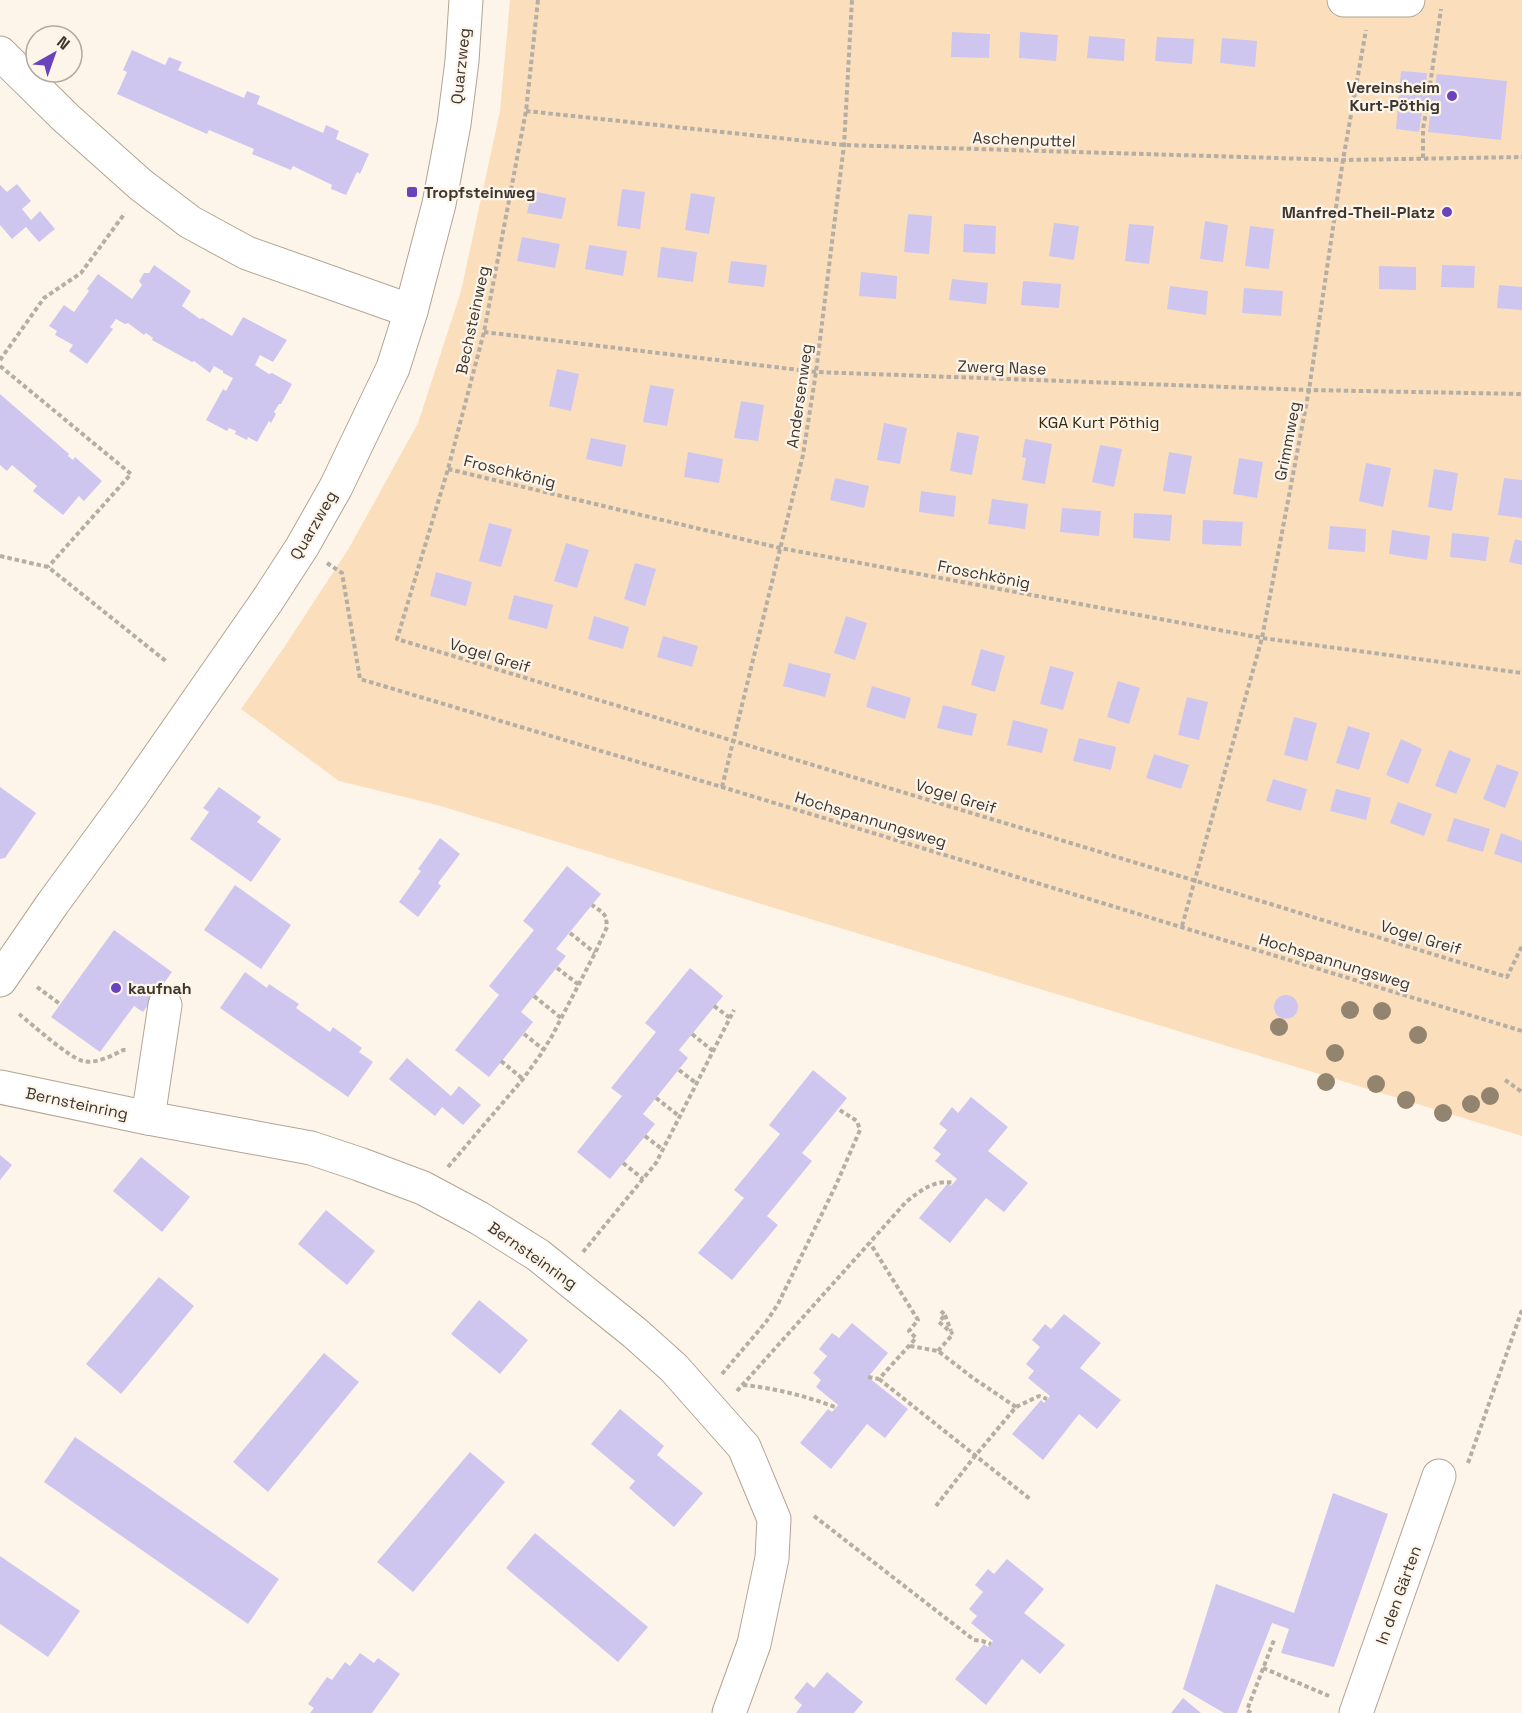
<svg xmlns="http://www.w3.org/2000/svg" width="1522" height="1713" font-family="'Space Grotesk',sans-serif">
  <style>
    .green { fill: #fbdfbd }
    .building { fill: #cec6ef }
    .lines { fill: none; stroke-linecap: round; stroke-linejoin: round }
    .minor-casing { stroke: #b2a493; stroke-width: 35 }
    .path { stroke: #b5aea4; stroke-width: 4; stroke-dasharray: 4.5 3; stroke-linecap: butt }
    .minor { stroke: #fff; stroke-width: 33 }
    .tree { fill: #93846f }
    .poi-dot { fill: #6943bc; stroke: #fef5ea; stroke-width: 2 }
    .labels { text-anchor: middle; stroke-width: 4.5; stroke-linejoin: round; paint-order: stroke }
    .street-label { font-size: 16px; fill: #3c362f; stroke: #fef5ea }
    .poi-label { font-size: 16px; font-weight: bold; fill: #3c362f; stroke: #fef5ea; text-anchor: end }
    .park-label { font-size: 16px; fill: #3b270a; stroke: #fef5ea }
  </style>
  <rect width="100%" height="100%" fill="#fef5ea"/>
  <polygon class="green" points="510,0 1522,0 1522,1136 437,805 339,781 241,709 285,646 349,548 418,423 461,291 500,111"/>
  <g class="building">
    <polygon points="952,32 990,34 989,58 951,57"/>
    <polygon points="1020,32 1058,35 1056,61 1019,58"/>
    <polygon points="1089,36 1125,39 1124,61 1087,58"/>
    <polygon points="1157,37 1194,39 1192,64 1155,61"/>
    <polygon points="1222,38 1257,41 1255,67 1220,63"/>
    <polygon points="132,50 165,65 169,57 182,62 178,70 244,98 247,91 260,96 257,104 323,133 326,125 339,131 336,139 369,154 360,174 357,172 346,195 331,189 332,185 293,166 291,170 252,154 254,149 209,130 207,134 117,94 127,72 123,70"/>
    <polygon points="1401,71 1427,73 1426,85 1435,86 1437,74 1507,81 1501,140 1428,132 1431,107 1423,106 1419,132 1396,129"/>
    <polygon points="17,184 31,201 22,209 31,220 40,211 55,229 39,242 26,227 12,239 0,225 0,185 7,192"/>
    <polygon points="622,189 645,192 640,229 617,226"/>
    <polygon points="532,191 566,198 562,219 527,213"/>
    <polygon points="691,193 715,197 709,234 685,230"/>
    <polygon points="908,214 932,216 929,254 904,252"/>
    <polygon points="1205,221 1228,225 1223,262 1200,259"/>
    <polygon points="1054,223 1079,226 1074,260 1049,256"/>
    <polygon points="964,224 996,226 995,254 963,252"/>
    <polygon points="1129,224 1154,226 1149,264 1125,261"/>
    <polygon points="1250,226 1274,229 1269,269 1245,266"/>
    <polygon points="522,237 560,244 555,268 517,261"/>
    <polygon points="589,245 627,251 623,276 585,269"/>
    <polygon points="661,247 697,252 693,282 657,277"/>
    <polygon points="731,261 767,265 764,287 728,283"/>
    <polygon points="154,265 191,291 182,306 200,319 202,318 232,336 243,317 287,340 273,362 260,355 255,365 269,374 272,373 292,384 281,404 279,404 274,412 276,414 271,423 269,421 257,442 248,437 247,440 235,434 236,431 229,428 227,431 206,420 223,389 226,391 233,378 223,373 223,371 214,366 210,373 194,361 192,362 152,340 153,338 146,333 144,335 128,323 125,324 116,319 110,327 113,329 87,364 69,351 73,345 55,335 57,331 49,326 64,305 74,312 89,291 87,289 98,274 132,299 142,285 139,281 144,273 149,273"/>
    <polygon points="1442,265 1475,266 1474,288 1441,287"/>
    <polygon points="1379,266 1416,267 1416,290 1379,289"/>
    <polygon points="861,272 897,276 896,299 859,296"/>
    <polygon points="952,279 988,283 986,304 949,300"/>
    <polygon points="1023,281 1061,284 1059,308 1021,305"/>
    <polygon points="1499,285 1522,287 1522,310 1497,308"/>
    <polygon points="1170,286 1208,291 1206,315 1167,309"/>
    <polygon points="1244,288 1283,291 1281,316 1242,313"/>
    <polygon points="557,369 579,374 571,411 549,406"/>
    <polygon points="650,385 674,389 667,426 643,422"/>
    <polygon points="0,394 69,454 68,456 73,460 75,457 102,481 84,501 79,496 63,515 33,491 37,486 12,465 7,471 0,465"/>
    <polygon points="741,401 764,405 758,441 734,438"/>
    <polygon points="884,423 907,428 900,464 877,460"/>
    <polygon points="957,432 979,436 972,475 950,471"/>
    <polygon points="591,438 626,445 622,467 586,459"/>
    <polygon points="1025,439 1052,444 1045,484 1022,480 1026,458 1022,457"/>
    <polygon points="1100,445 1122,449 1114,487 1092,482"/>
    <polygon points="688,452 723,459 719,483 684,477"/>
    <polygon points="1169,452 1192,456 1185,494 1163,491"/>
    <polygon points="1239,458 1263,462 1257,498 1233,494"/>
    <polygon points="1366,463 1391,468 1383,507 1359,501"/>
    <polygon points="1434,469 1458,473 1452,511 1428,507"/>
    <polygon points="835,478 869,486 864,508 830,500"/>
    <polygon points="1504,478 1522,480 1522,518 1498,515"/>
    <polygon points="921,491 956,496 954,517 919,512"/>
    <polygon points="992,499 1028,504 1025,529 988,524"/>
    <polygon points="1062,508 1101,511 1099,536 1060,532"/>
    <polygon points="1134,513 1172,515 1170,541 1133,538"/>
    <polygon points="1203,520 1243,522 1241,546 1202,544"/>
    <polygon points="489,523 512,529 501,567 479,561"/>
    <polygon points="1330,526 1366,529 1365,552 1328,549"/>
    <polygon points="1392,530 1430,536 1427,560 1389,554"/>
    <polygon points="1452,533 1489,537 1486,561 1450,557"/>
    <polygon points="1515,539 1522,541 1522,565 1509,562"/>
    <polygon points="566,543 589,550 577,588 554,581"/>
    <polygon points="635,563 656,569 645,606 624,599"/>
    <polygon points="436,572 472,582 466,606 430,596"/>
    <polygon points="514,595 553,605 547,629 508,619"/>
    <polygon points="594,616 629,627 623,649 588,639"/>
    <polygon points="846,616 867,623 855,660 834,653"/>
    <polygon points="663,636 698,646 692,667 657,657"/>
    <polygon points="981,649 1005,656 995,692 971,685"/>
    <polygon points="789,663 831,674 825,697 783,686"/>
    <polygon points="1050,666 1074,672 1063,710 1040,704"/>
    <polygon points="1118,681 1140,688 1129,724 1107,717"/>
    <polygon points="872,686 911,698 905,719 866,707"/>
    <polygon points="1187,697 1208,702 1199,740 1178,735"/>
    <polygon points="943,705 977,714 972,736 937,728"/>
    <polygon points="1294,717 1317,723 1307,761 1284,755"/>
    <polygon points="1013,720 1048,729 1042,753 1007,745"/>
    <polygon points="1348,726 1370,733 1359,770 1336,763"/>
    <polygon points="1079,738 1116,747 1111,770 1073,761"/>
    <polygon points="1401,739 1422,749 1408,784 1386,775"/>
    <polygon points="1449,750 1471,759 1456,794 1435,786"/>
    <polygon points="1154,754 1189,765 1181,789 1146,778"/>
    <polygon points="1497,764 1519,772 1505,808 1483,799"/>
    <polygon points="1273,779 1307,789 1301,811 1266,801"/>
    <polygon points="0,787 36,813 5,858 0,859"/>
    <polygon points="219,787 261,817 257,822 281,839 251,882 190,839 209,812 203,808"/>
    <polygon points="1336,789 1371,798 1366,820 1330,811"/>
    <polygon points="1398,802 1432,814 1424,836 1390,823"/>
    <polygon points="1454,818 1490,829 1483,852 1447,841"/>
    <polygon points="1501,833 1522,841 1522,863 1494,854"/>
    <polygon points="440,838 460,854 438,883 441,886 418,917 399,902 421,871 418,869"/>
    <polygon points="567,866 601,894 556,949 566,956 521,1012 533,1022 489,1077 455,1050 499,995 489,986 534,930 523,921"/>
    <polygon points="235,885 291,925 261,969 204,930"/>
    <polygon points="114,930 172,972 143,1012 134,1006 100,1052 51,1017"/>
    <polygon points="690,968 723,996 679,1050 688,1058 643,1114 655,1124 610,1179 577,1152 622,1096 611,1088 656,1032 645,1023"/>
    <polygon points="245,972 267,988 269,984 299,1004 296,1008 330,1032 333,1027 362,1048 359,1052 373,1062 348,1097 220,1008"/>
    <circle cx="1286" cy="1007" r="12"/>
    <polygon points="407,1058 451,1096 459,1086 481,1105 463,1125 442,1107 435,1116 389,1079"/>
    <polygon points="813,1070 847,1098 802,1153 812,1161 767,1216 778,1225 732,1280 698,1253 744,1198 734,1190 780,1134 769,1125"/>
    <polygon points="971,1097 1008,1127 988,1151 1028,1183 1004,1212 986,1198 950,1243 919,1218 948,1183 951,1186 957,1179 935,1161 941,1154 933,1148 947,1130 939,1124 952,1107 958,1113"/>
    <polygon points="0,1155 12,1165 0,1180"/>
    <polygon points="141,1157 190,1197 162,1232 113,1191"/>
    <polygon points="326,1210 375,1251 347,1285 298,1244"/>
    <polygon points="159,1277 194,1306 121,1394 86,1364"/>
    <polygon points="479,1300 528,1340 500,1374 451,1334"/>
    <polygon points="1064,1314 1101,1343 1080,1368 1121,1400 1097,1429 1079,1414 1043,1460 1012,1434 1041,1400 1044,1403 1050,1396 1028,1378 1034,1371 1026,1364 1040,1347 1032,1340 1045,1324 1051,1329"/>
    <polygon points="852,1323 888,1353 868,1377 908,1409 885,1438 867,1424 831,1469 800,1443 828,1409 832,1412 838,1405 816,1387 821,1380 813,1373 827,1356 819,1349 832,1333 839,1338"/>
    <polygon points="324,1353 359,1382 268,1492 233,1462"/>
    <polygon points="620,1409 664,1446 657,1455 703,1493 674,1527 629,1488 635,1481 591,1444"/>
    <polygon points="75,1437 279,1579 248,1624 44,1482"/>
    <polygon points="470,1452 505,1482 413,1592 377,1562"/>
    <polygon points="1333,1493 1388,1514 1334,1667 1281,1653 1289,1629 1272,1623 1237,1713 1224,1713 1183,1689 1216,1584 1294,1613"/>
    <polygon points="535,1533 648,1627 618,1662 506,1568"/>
    <polygon points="0,1556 80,1611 48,1657 0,1624"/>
    <polygon points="1007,1559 1044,1589 1024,1613 1065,1645 1040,1674 1022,1659 986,1705 955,1679 984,1644 988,1647 993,1641 971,1623 977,1616 969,1609 983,1592 975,1585 988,1569 994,1574"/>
    <polygon points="360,1653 374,1663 378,1658 400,1674 372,1713 310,1713 314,1708 308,1704 327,1677 332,1680 345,1662 350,1666"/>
    <polygon points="827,1672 863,1702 854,1713 796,1713 802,1705 794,1698 807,1682 814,1688"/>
    <polygon points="1183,1698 1201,1713 1171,1713"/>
  </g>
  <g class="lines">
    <g class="minor-casing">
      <g id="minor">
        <polyline points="1344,0 1408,0"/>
        <polyline points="0,53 66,118 141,185 190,222 247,253 411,311"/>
        <polyline points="0,980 53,903 130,798 267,601 302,547 336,487 393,368 411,311 439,204 454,124 462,61 466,0"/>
        <polyline points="0,1087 148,1118 311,1148 359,1164 423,1188 479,1218 538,1255 635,1333 674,1368 744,1447 774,1519 772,1558 754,1644 729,1713"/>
        <polyline points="148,1118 165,1005"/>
        <polyline points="1356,1713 1439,1476"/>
      </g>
    </g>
    <g class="path">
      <polyline points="538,0 526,111 484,332 448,469 397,639 1196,881 1507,977 1522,946"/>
      <polyline points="1430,85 1441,9"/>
      <polyline points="526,111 844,145 1343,160 1522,157"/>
      <polyline points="1423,158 1423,129 1427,106"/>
      <polyline points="484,332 816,372 1309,390 1522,394"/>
      <polyline points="0,360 44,298 81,273 125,213"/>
      <polyline points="0,366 131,474 48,567"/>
      <polyline points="448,469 780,548 1262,638 1522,673"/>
      <polyline points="0,556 48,567 167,662"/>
      <polyline points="327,563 342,573 360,679 722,787 1522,1031"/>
      <polyline points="722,787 803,455 816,372 844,145 852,0"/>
      <polyline points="1182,926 1262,638 1309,390 1343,160 1366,30"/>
      <polyline points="570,933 595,953"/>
      <polyline points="557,968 579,985"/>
      <polyline points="37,987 60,1004"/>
      <polyline points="534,996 561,1018"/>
      <polyline points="714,1006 730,1018"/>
      <path d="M19 1014C32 1024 69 1058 83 1061 96 1064 112 1056 123 1050H126"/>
      <polyline points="524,1034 544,1050"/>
      <polyline points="692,1034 713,1051"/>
      <polyline points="501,1061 523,1079"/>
      <polyline points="679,1070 696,1083"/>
      <polyline points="1505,1080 1522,1092"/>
      <polyline points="656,1098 679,1116"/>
      <polyline points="645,1136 662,1149"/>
      <polyline points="623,1163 643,1179"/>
      <polyline points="448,1167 523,1079 541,1054 552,1036 595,953 607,927 606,917 602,912 592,905"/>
      <polyline points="583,1252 656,1163 734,1010"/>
      <polyline points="941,1311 945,1315 939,1322 953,1334"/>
      <polyline points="945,1315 951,1331"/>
      <polyline points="910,1346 938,1351 973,1378 1016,1407"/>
      <polyline points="938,1351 953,1334"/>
      <polyline points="722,1374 766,1322 778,1304 836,1185 860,1130 857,1121 838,1109"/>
      <polyline points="868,1377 879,1379 916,1338 909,1331 918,1320 870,1243"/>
      <polyline points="879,1379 1030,1499"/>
      <path d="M743 1385C774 1388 806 1396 835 1407"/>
      <path d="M737 1391 906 1202C921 1190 935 1179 954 1183"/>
      <polyline points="1468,1463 1522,1310"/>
      <polyline points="936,1506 975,1456 1016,1407 1039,1396 1047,1399"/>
      <polyline points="814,1516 974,1640 982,1641 991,1644"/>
      <polyline points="1263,1668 1329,1696"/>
      <polyline points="1251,1713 1247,1710 1274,1640"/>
    </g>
    <use href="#minor" class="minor"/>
  </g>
  <g class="tree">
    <circle cx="1350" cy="1010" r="9"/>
    <circle cx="1382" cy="1011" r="9"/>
    <circle cx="1279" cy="1027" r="9"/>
    <circle cx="1418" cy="1035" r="9"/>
    <circle cx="1335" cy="1053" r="9"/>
    <circle cx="1326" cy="1082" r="9"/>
    <circle cx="1376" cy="1084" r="9"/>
    <circle cx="1490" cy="1096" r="9"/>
    <circle cx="1406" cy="1100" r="9"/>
    <circle cx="1471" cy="1104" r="9"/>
    <circle cx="1443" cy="1113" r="9"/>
  </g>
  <g class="poi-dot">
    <circle cx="1452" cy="96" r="6"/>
    <rect x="406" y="186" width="12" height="12" rx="3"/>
    <circle cx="1447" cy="212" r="6"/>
    <circle cx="116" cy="988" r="6"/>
  </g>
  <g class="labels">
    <g class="street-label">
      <text transform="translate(460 66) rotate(-84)" y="6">Quarzweg</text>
      <text transform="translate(1024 139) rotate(2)" y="6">Aschenputtel</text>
      <text transform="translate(472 320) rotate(-78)" y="6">Bechsteinweg</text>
      <text transform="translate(1002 367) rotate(2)" y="6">Zwerg Nase</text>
      <text transform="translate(799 396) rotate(-82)" y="6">Andersenweg</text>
      <text transform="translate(1287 441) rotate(-79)" y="6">Grimmweg</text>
      <text transform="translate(510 471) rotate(14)" y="6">Froschkönig</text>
      <text transform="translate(313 525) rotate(-60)" y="6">Quarzweg</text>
      <text transform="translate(984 574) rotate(11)" y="6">Froschkönig</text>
      <text transform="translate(490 655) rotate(17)" y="6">Vogel Greif</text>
      <text transform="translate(956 796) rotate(17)" y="6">Vogel Greif</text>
      <text transform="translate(871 819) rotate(17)" y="6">Hochspannungsweg</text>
      <text transform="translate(1421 937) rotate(17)" y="6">Vogel Greif</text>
      <text transform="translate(1335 961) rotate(17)" y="6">Hochspannungsweg</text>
      <text transform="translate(77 1103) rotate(12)" y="6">Bernsteinring</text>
      <text transform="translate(533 1255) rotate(35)" y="6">Bernsteinring</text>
      <text transform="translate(1398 1595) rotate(-70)" y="6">In den Gärten</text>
    </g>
    <g class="poi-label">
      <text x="1440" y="93">Vereinsheim<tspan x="1440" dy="18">Kurt-Pöthig</tspan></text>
      <text x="424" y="198" text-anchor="start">Tropfsteinweg</text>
      <text x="1435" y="218">Manfred-Theil-Platz</text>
      <text x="128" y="994" text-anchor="start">kaufnah</text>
    </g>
    <g class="park-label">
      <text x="1099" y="428">KGA Kurt Pöthig</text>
    </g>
  </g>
  <g transform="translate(54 54) rotate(40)"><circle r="28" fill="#fef5ea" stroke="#b0a99f" stroke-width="1.5"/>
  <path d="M0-4.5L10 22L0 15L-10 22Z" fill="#6943bc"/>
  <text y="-9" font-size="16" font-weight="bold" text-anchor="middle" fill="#3c362f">N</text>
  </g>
</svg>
